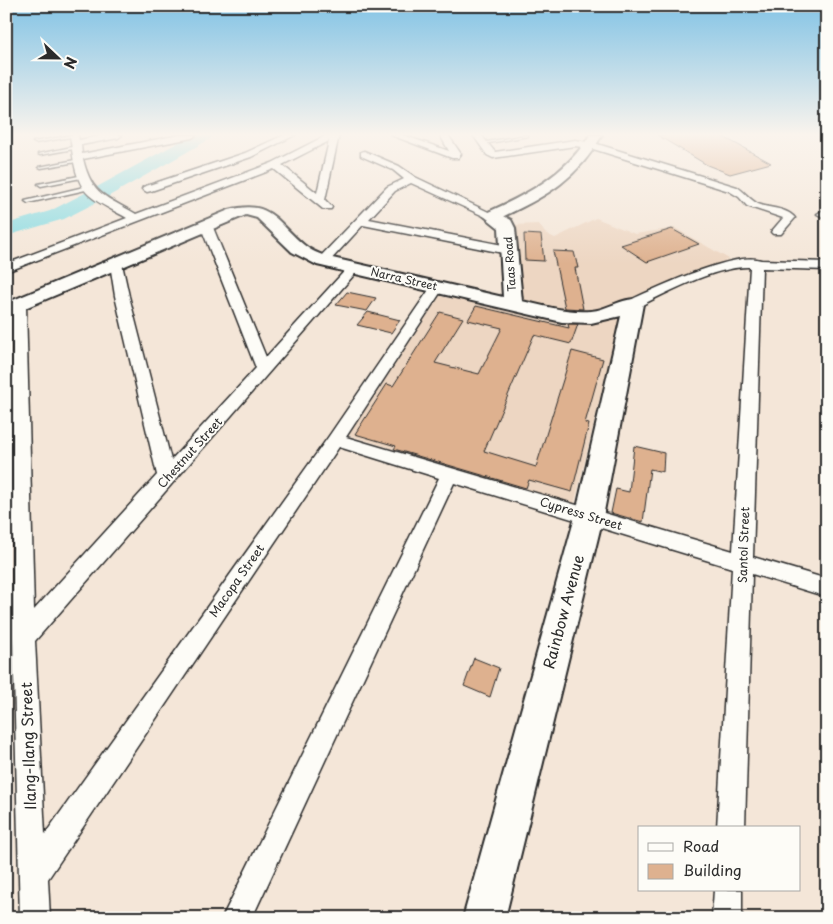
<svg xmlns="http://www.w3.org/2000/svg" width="833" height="924" font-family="'Playpen Sans',sans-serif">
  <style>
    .built { fill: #edd6c2 }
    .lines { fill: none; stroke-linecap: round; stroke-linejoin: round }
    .river { fill: #89dae1; fill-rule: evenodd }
    .building { fill: #deb18f; stroke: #2b2b2b }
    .lane-casing { stroke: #2b2b2b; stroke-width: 3 }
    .street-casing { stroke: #2b2b2b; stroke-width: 3 }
    .secondary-casing { stroke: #2b2b2b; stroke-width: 4 }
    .lane { fill: #fdfcf7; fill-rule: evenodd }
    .street { fill: #fdfcf7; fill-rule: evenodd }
    .secondary { fill: #fdfcf7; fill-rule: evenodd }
    .labels { text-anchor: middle; stroke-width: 4; stroke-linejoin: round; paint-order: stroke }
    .far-street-label { font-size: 11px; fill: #2b2b2b; stroke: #fdfcf7 }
    .street-label { font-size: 12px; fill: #2b2b2b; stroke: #fdfcf7 }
    .near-street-label { font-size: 15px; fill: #2b2b2b; stroke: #fdfcf7 }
  </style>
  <rect width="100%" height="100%" fill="#f4e6d8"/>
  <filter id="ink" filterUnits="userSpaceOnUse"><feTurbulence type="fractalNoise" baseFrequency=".02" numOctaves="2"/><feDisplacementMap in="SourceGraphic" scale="10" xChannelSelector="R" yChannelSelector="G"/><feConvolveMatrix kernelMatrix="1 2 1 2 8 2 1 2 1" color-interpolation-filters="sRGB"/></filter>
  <g filter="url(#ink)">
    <g class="built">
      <polygon points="596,218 635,234 675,228 729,259 603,312 584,316 518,303 514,225 539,224 545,233 555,238"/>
      <polygon points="440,296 577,326 619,319 574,505 349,435"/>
    </g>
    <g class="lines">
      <polygon class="river" points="192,135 213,135 210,139 109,196 102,198 99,201 64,219 6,236 6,224 50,211 85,193 93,191 95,188"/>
    </g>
    <g class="building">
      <polygon points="657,135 720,135 771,163 730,174 707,165"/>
      <polygon points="672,229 699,244 647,262 621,245"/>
      <polygon points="524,234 541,235 544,261 525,260"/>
      <polygon points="553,251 574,252 578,268 575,268 583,309 565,308"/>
      <polygon points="347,292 376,298 367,311 336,305"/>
      <polygon points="476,306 569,328 568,324 578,324 571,344 534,335 484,451 536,467 572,351 603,359 585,423 589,424 572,492 529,480 526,488 394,449 396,446 355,434 387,384 393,386 440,312 463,318 435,363 479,374 502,328 468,320"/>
      <polygon points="368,312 400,320 391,333 357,325"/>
      <polygon points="634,446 664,453 663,472 650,469 643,522 611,513 616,489 629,492"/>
      <polygon points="474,658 499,668 490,697 464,686"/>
    </g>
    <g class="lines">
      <g class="lane-casing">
        <g id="lane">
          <polygon points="72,135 76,136 35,143 33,142"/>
          <polygon points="525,135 528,136 483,144 481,143"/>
          <polygon points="77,146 79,147 79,148 40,155 38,154"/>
          <polygon points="80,159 82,160 82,161 41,168 39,167"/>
          <polygon points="84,175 86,175 86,177 41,186 38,184"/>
          <polygon points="88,186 90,187 90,189 28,203 25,201"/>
        </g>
      </g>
      <g class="street-casing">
        <g id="street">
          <path d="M70 135H78L79 140 104 135H122L118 138 81 145 82 154 179 135H196L192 138 83 159C92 196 106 196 136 214L272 163 327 135H339L325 200 332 207 331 209H323L274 169 6 272V264L127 218C115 211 99 204 89 195 74 181 73 154 70 135ZM329 141 317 193 282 165Z"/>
          <polygon points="284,135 295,135 251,157 151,191 147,192 142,189 143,187 245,153"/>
          <polygon points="391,135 403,135 449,151 440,135 448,135 461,154 458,158 452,158"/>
          <path d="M473 135H481L495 152 575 140 594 143 737 187C745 192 750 200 758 204 770 209 786 207 795 218L781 234H773L771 232 783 218 747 206 739 197 729 191 590 148 575 146 493 158 487 155Z"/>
          <polygon points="364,151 399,166 415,177 497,216 496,218 488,218 411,183 395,191 369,219 508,246 514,250 508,254 363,225 327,264 319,264 317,261 319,258 387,187 404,179 393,170 361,156 361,152"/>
          <polygon points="822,211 827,212 827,219 817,214"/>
          <path d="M206 222 212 225 266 357 350 265 354 264 360 268 35 641 45 834 329 436 433 284 438 283 444 287 346 437 733 551 750 267C716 266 668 292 638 307L633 308 626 304 628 301C654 289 736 250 761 260L827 262V270L762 268 753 557 827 579V597L752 574 745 828H717L732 568 454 483 252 918H222L439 478 339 447 48 879 50 918H20L13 637 12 305 19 301 26 305 34 610 157 475 115 296 110 264 112 261H120L122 264 129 296 171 460 256 368 200 225Z"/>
          <polygon points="714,890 742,890 742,918 712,918"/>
        </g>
      </g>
      <g class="secondary-casing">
        <path id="secondary" d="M590 135H602C578 178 547 196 504 216L511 220 515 228 522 301C545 306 568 313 591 311 608 310 624 296 640 300L643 304 603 517 505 918H463L575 517 621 316 591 323 562 322 317 265 292 252 257 218 246 215 6 316V303L229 210C271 199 276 222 304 245 311 251 320 254 328 257L503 297 499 228 484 216 486 213C528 194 565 175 590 135Z"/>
      </g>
      <use href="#lane" class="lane"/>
      <use href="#street" class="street"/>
      <use href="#secondary" class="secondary"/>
    </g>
  </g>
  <linearGradient id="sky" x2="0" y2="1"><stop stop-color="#82c3e5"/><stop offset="0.51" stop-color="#faf4ed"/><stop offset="1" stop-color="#faf4ed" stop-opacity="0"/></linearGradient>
  <rect width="833" height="264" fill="url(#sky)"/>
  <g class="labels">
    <g class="far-street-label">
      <text transform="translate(510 264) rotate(-94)" y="4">Taas Road</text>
      <text transform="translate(404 279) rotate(13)" y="4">Narra Street</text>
    </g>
    <g class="street-label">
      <text transform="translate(190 453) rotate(-48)" y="4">Chestnut Street</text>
      <text transform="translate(581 514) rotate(17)" y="4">Cypress Street</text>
      <text transform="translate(744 545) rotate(-88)" y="4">Santol Street</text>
      <text transform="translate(237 581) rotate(-55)" y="4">Macopa Street</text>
    </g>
    <g class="near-street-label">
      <text transform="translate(564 612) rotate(-75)" y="5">Rainbow Avenue</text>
      <text transform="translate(29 746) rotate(-92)" y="5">Ilang-Ilang Street</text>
    </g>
  </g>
  <rect width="833" height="924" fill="none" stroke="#fdfcf7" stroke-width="25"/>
  <rect x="12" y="12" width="808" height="899" fill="none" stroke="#2b2b2b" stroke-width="2" filter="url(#ink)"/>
  <rect x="638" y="826" width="162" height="65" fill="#fdfcf7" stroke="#a9a8a5"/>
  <rect x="648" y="843" width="25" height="8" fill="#fdfcf7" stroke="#a9a8a5"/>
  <text x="683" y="852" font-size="15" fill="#2b2b2b">Road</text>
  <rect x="648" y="864" width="25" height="15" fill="#deb18f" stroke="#a9a8a5"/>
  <text x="683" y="876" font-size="15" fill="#2b2b2b">Building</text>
  <g transform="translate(58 58) rotate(112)" stroke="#fdfcf7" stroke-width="4" paint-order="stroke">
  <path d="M0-4L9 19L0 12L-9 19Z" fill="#2b2b2b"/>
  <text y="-8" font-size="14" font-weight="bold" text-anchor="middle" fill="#2b2b2b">N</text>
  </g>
</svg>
